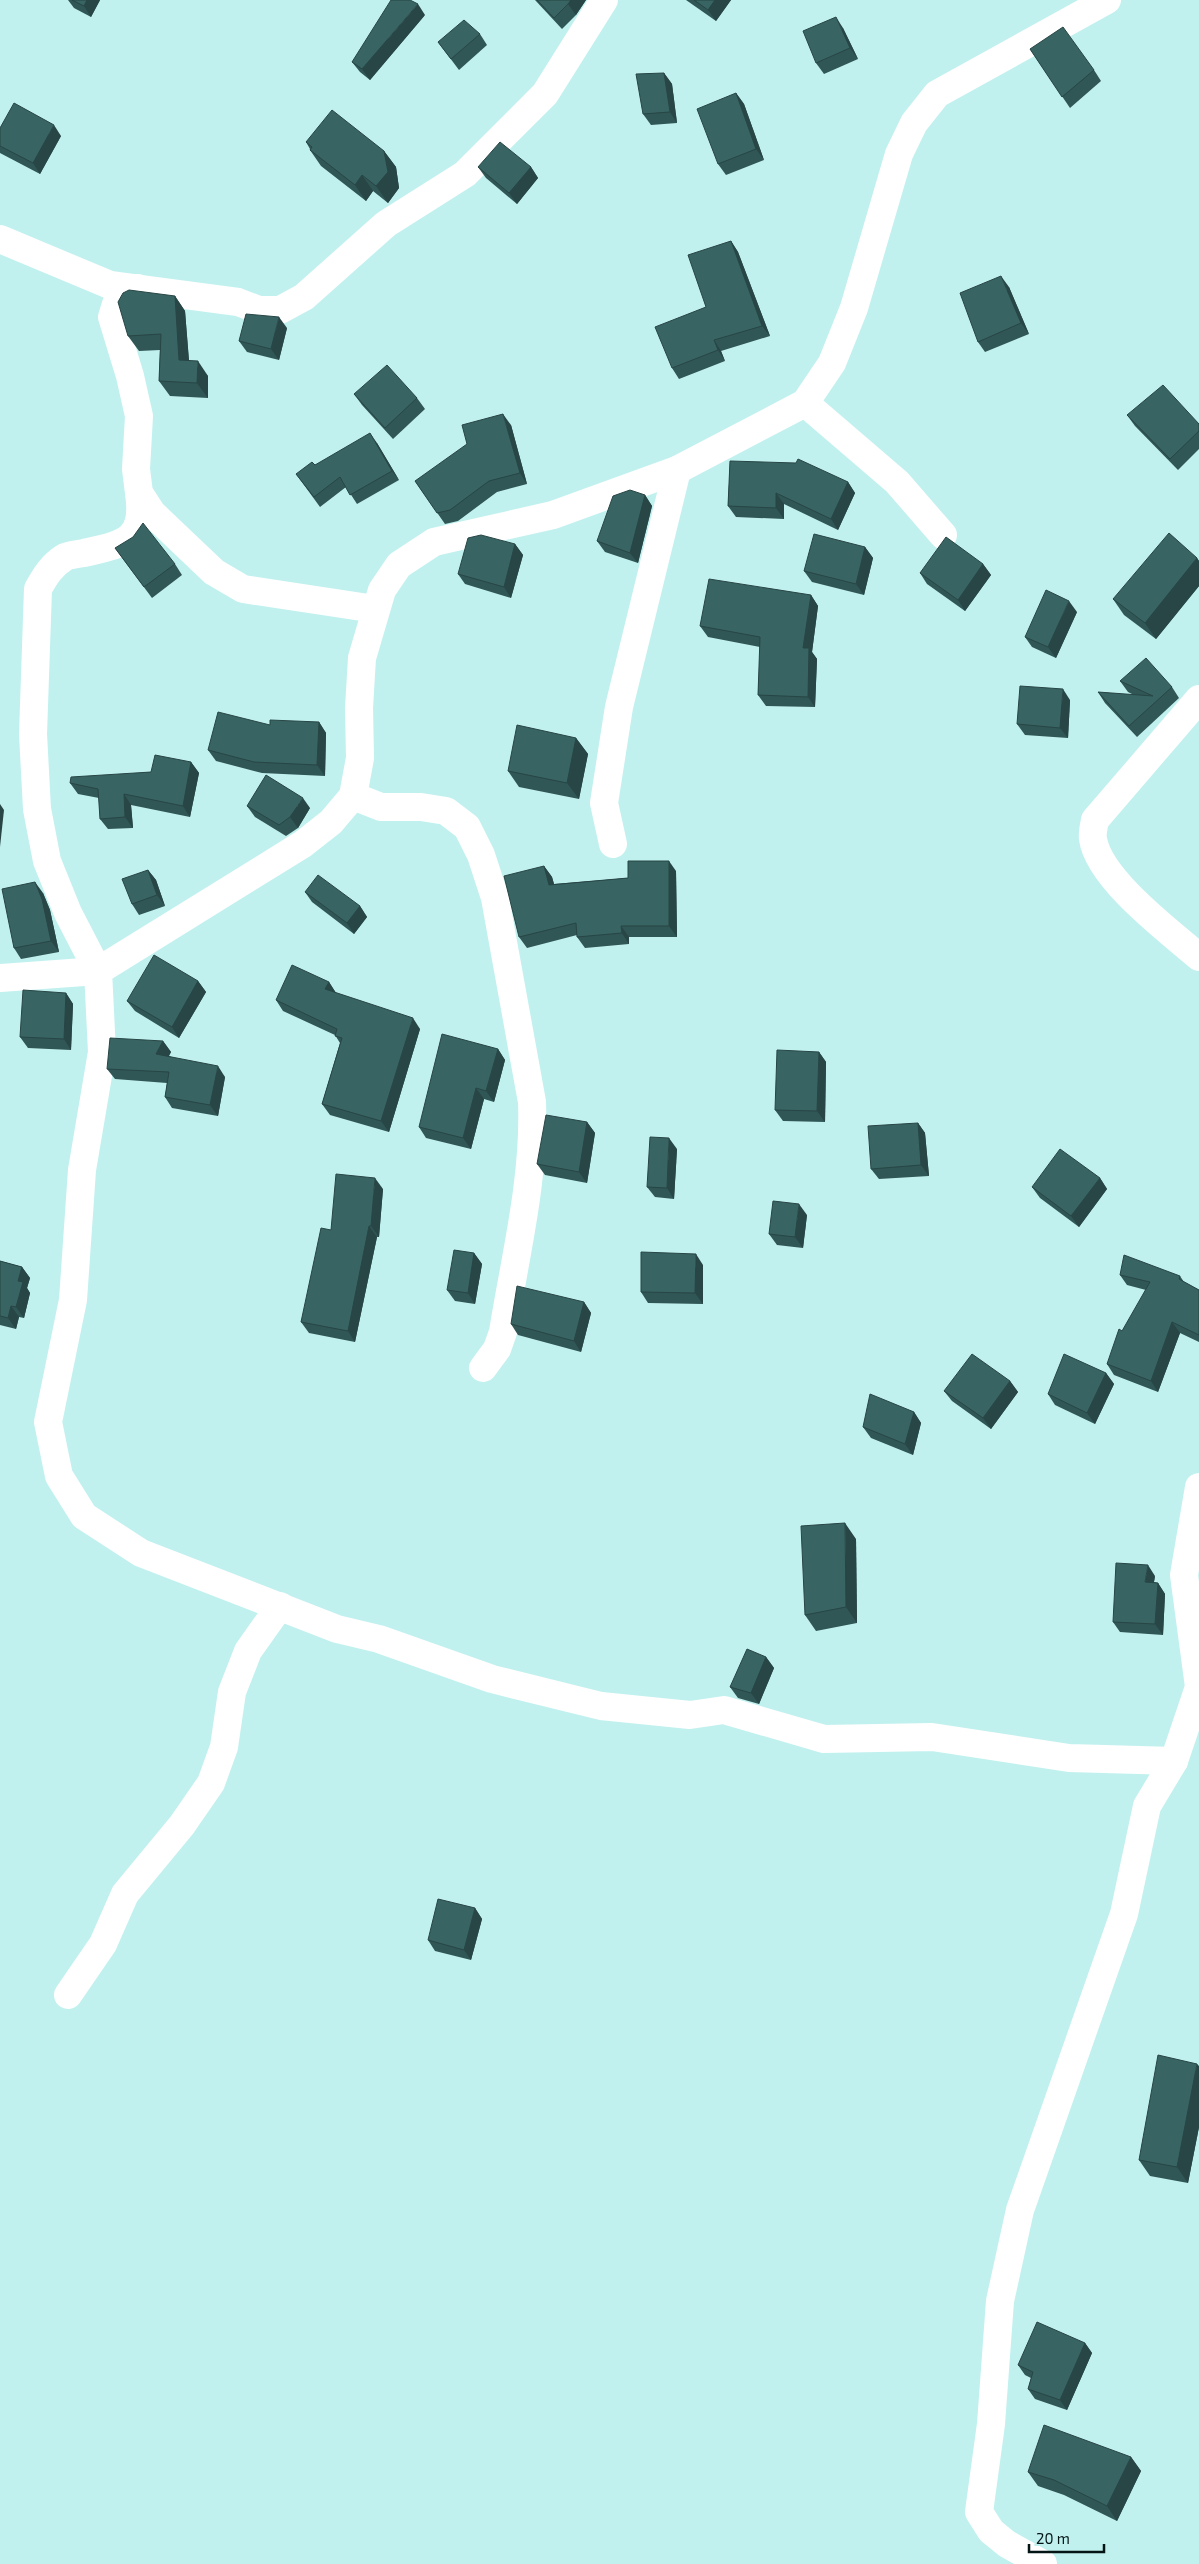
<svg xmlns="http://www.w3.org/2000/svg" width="1199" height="2564" font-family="'Exo 2',sans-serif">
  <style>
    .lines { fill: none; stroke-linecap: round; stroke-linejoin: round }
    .minor { stroke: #fff; stroke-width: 28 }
    .wall { fill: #305655 }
    .shaded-wall { fill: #274645 }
    .building { fill: #386463; stroke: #274645 }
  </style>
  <rect width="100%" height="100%" fill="#c1f1ef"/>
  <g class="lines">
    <g class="minor">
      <polyline points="0,239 110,285 238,302 259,310 280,310 304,297 386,224 465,174 545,94 604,0"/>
      <polyline points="138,288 124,295 116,304 112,317 130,376 139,416 136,469 139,493 152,513 214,572 243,589 375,609"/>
      <polyline points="805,403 897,482 943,535"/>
      <path d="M139 493C146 541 124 544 84 553 78 554 70 555 65 557 52 565 45 576 38 589L33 734 37 809 47 861 68 913 98 971 102 1052 82 1170 73 1300 48 1422 59 1476 84 1516 141 1553 337 1629 379 1639 492 1679 601 1706 690 1715 724 1710 824 1739 932 1737 1069 1758 1174 1761"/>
      <path d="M1199 699 1095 820C1094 825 1092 833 1093 839 1099 879 1169 931 1199 957"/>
      <polyline points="613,844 604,803 619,707 677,470"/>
      <polyline points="0,978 98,971 303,844 331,822 353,796"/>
      <path d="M483 1368 497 1349 503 1332C515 1257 535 1179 532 1102L495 898 481 855 467 827 446 811 421 807H381L353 796 360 758 359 708 362 658 382 590 399 565 434 542 553 515 677 470 805 403 832 363 854 308 899 154 914 123 937 94 1107 0"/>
      <polyline points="68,1995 103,1944 125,1894 182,1825 211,1783 224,1747 232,1692 248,1651 280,1606"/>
      <polyline points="1043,2564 1007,2544 991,2531 979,2512 991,2424 1000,2301 1020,2210 1124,1914 1147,1806 1174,1761 1199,1687 1184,1575 1199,1487"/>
    </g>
  </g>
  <g class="wall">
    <polygon points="68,0 100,0 91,17 74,8"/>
    <polygon points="535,0 586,0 576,15 562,29"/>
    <polygon points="686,0 731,0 716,21"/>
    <polygon points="425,15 370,80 360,72 352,62"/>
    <polygon points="843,28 858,59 824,74 816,63"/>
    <polygon points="480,34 487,45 459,70 438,42"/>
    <polygon points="1030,49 1094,70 1101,81 1070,108"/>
    <polygon points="664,73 672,84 677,123 651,125 643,114"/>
    <polygon points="736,93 744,104 764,160 726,175 718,164"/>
    <polygon points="0,128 61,136 40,174 0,153"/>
    <polygon points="306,142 384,151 396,167 399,188 388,203 373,191 366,201 321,166 310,150 310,149"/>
    <polygon points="478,167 531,167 538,178 517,204 486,178"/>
    <polygon points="731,241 738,252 770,336 721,351 725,361 679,379 672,368 706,307"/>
    <polygon points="1009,287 1029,334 985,352 978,342"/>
    <polygon points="175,296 185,311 189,360 208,376 208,398 170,396 159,381 160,350 139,351 128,336"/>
    <polygon points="287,328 279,360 247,352 239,341"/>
    <polygon points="354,394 417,398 425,409 393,439 362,405"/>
    <polygon points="1127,415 1199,424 1199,449 1178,470 1135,426"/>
    <polygon points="511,425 527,484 497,492 458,521 445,524 415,481"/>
    <polygon points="377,443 399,480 357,504 346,487 320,507 296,474 315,465"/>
    <polygon points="730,461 848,482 855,493 838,530 784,504 784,519 736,517 728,506"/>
    <polygon points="645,495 652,506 638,563 605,552 597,541"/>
    <polygon points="515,544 523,555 511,598 465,584 458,574"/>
    <polygon points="865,547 873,558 864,595 812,582 804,571"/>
    <polygon points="115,548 175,564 182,575 152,598"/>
    <polygon points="1197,558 1199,561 1199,586 1156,639 1124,615 1113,599"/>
    <polygon points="983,564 991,575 965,611 927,584 920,573"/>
    <polygon points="811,595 818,606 812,652 817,659 815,707 766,706 758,695 760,647 708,637 700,626"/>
    <polygon points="1077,612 1056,658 1032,647 1025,637"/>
    <polygon points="1120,681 1172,687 1179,698 1137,737 1105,703 1098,692 1134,695 1128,692"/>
    <polygon points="1070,700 1068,738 1025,735 1017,724"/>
    <polygon points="319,722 326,733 325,776 262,773 216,761 208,750 270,725"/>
    <polygon points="576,738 588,754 579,799 519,787 508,771"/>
    <polygon points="191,762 199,773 190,817 131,805 133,828 108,829 100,819 99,798 78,794 70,783 151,772"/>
    <polygon points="247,806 310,808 298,828 286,836 255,817"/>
    <polygon points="544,866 552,877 554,884 628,878 676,871 677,937 629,937 629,944 585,948 577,937 577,935 527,948 519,937"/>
    <polygon points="148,870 156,880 165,906 139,915 132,904"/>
    <polygon points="305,892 360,906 367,917 354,934 312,902"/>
    <polygon points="43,893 50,910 59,952 21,959 14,948"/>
    <polygon points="198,981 206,992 179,1038 135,1011 127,1001"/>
    <polygon points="329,982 336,993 420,1029 389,1132 330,1115 322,1104 340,1043 335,1035 283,1011 276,1000"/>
    <polygon points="66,993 73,1004 71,1050 28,1048 20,1037"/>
    <polygon points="163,1041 171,1052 169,1056 225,1077 218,1116 172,1108 165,1097 167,1083 115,1079 107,1069"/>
    <polygon points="498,1049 505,1060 494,1102 484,1099 471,1149 426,1138 419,1127"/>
    <polygon points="819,1052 826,1062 825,1122 783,1121 775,1110"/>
    <polygon points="587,1122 595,1133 587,1183 545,1175 537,1164"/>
    <polygon points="918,1123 925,1133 929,1176 879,1179 871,1169"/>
    <polygon points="677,1149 674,1199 655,1197 647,1187"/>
    <polygon points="1100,1178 1107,1189 1079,1227 1040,1198 1032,1187"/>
    <polygon points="383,1189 379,1237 377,1237 355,1342 309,1333 301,1322 331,1230"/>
    <polygon points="807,1215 803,1248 777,1245 769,1234"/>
    <polygon points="474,1253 482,1264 475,1304 455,1301 447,1290"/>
    <polygon points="0,1261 22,1267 30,1278 27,1288 30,1293 24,1318 19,1317 16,1329 0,1325"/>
    <polygon points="703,1265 703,1304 648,1303 641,1292"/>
    <polygon points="1120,1275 1180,1276 1184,1282 1199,1290 1199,1342 1180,1333 1158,1392 1114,1375 1107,1364 1146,1290 1127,1285"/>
    <polygon points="584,1302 591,1313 581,1352 518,1335 511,1324"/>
    <polygon points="1106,1373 1114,1384 1095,1424 1055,1405 1048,1394"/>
    <polygon points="1010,1381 1018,1392 991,1429 952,1401 944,1391"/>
    <polygon points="914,1412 921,1423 913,1455 871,1438 863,1427"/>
    <polygon points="856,1539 857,1623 816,1631 805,1615"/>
    <polygon points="1155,1576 1154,1582 1158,1583 1165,1594 1163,1635 1120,1632 1113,1622"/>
    <polygon points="766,1657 774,1668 759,1704 738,1698 730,1687"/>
    <polygon points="475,1908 482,1919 471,1960 435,1951 428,1940"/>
    <polygon points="1199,2066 1199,2127 1188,2183 1150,2176 1139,2160"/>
    <polygon points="1085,2343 1092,2353 1067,2410 1035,2399 1028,2389 1031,2378 1025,2375 1018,2365"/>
    <polygon points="1131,2457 1141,2471 1117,2521 1064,2495 1038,2486 1028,2472"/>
  </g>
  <g class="shaded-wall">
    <polygon points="87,0 100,0 91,17 84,6"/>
    <polygon points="571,0 586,0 576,15 568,4"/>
    <polygon points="715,0 731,0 716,21 708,10"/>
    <polygon points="418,4 425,15 370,80 362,69"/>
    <polygon points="836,17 843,28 858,59 850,48"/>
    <polygon points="664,73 672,84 677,123 670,112"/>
    <polygon points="736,93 744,104 764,160 756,149"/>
    <polygon points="54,125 61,136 40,174 33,163"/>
    <polygon points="384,151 396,167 399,188 388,203 376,186"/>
    <polygon points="531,167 538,178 517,204 509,193"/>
    <polygon points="362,175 373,191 366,201 355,185"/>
    <polygon points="731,241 738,252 770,336 762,326"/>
    <polygon points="1001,276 1009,287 1029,334 1021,323"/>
    <polygon points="175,296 185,311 190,375 179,360"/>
    <polygon points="279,317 287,328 279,360 271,349"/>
    <polygon points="714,340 721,351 725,361 718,350"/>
    <polygon points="198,361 208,376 208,398 197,383"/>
    <polygon points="503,414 511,425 527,484 520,473"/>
    <polygon points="370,433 377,443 399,480 392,471"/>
    <polygon points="848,482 855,493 838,530 831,519"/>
    <polygon points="776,493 784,504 784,519 776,508"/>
    <polygon points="645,495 652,506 638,563 630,553"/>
    <polygon points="515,544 523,555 511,598 504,587"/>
    <polygon points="865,547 873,558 864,595 856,584"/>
    <polygon points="1197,558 1199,561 1199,586 1156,639 1145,623"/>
    <polygon points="983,564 991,575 965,611 958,600"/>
    <polygon points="811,595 818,606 812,652 817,659 815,707 808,697 803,648"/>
    <polygon points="1069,601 1077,612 1056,658 1048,647"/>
    <polygon points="1063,689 1070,700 1068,738 1060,728"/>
    <polygon points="319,722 326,733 325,776 317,765"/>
    <polygon points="576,738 588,754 579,799 567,783"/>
    <polygon points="191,762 199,773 190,817 183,806"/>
    <polygon points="124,794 131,805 133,828 125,817"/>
    <polygon points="303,798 310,808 298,828 290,817"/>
    <polygon points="0,804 4,810 0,847"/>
    <polygon points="669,861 676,871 677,937 669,926"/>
    <polygon points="544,866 552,877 557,895 549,885"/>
    <polygon points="148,870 156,880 165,906 157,895"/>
    <polygon points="35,882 43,893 50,910 59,952 51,941"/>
    <polygon points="360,906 367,917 354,934 347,923"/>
    <polygon points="621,926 629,937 629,944 622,933"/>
    <polygon points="198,981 206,992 179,1038 172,1027"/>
    <polygon points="329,982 336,993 325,989"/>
    <polygon points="66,993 73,1004 71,1050 64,1039"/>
    <polygon points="413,1018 420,1029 389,1132 381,1121"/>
    <polygon points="163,1041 171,1052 164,1064 156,1054"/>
    <polygon points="498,1049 505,1060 494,1102 486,1091"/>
    <polygon points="819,1052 826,1062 825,1122 817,1111"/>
    <polygon points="218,1066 225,1077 218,1116 210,1105"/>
    <polygon points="476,1088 484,1099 471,1149 463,1138"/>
    <polygon points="587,1122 595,1133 587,1183 579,1172"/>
    <polygon points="918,1123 925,1133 929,1176 921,1165"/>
    <polygon points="669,1138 677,1149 674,1199 667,1188"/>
    <polygon points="375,1178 383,1189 379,1237 371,1226"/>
    <polygon points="1100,1178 1107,1189 1079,1227 1071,1216"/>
    <polygon points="799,1204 807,1215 803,1248 795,1237"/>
    <polygon points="369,1226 377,1237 355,1342 348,1331"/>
    <polygon points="474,1253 482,1264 475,1304 468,1293"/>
    <polygon points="696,1254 703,1265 703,1304 695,1293"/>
    <polygon points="22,1267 30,1278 27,1288 30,1293 24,1318 16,1307 18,1281"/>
    <polygon points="584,1302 591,1313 581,1352 574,1341"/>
    <polygon points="11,1306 19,1317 16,1329 8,1318"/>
    <polygon points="1172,1322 1180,1333 1158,1392 1151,1381"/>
    <polygon points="1106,1373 1114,1384 1095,1424 1087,1413"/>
    <polygon points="1010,1381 1018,1392 991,1429 983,1418"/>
    <polygon points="914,1412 921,1423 913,1455 905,1444"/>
    <polygon points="845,1523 856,1539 857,1623 846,1607"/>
    <polygon points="1148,1565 1155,1576 1152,1593 1145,1582"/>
    <polygon points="1158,1583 1165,1594 1163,1635 1155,1624"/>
    <polygon points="766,1657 774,1668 759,1704 751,1693"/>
    <polygon points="475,1908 482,1919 471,1960 464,1950"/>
    <polygon points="1197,2064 1199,2066 1199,2127 1188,2183 1177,2167"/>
    <polygon points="1085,2343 1092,2353 1067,2410 1060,2400"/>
    <polygon points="1131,2457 1141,2471 1117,2521 1107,2506"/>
  </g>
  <g class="building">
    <polygon points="72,0 87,0 84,6"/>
    <polygon points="391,0 410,0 418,4 362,69 352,62"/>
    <polygon points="537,0 571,0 568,4 554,18"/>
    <polygon points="694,0 715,0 708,10"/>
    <polygon points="836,17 850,48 816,63 803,31"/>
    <polygon points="464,20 480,34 451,59 438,42"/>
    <polygon points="1063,27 1094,70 1062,97 1030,49"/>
    <polygon points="664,73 670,112 643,114 636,74"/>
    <polygon points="736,93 756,149 718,164 697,109"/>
    <polygon points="14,103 54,125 33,163 0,146 0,128"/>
    <polygon points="332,110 384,151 388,172 376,186 362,175 355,185 310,150 312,147 306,142"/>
    <polygon points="500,142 531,167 509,193 478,167"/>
    <polygon points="731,241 762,326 714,340 718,350 672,368 655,327 706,307 688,255"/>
    <polygon points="1001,276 1021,323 978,342 960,293"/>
    <polygon points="129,290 175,296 179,360 198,361 197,383 159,381 161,334 128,336 118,302 123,293"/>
    <polygon points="246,314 279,317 271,349 239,341"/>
    <polygon points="387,365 417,398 385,428 354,394"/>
    <polygon points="1163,385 1199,424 1199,431 1170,459 1127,415"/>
    <polygon points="503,414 520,473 489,481 450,510 437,513 415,481 467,444 462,425"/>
    <polygon points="370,433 392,471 350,495 340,477 314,497 296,474 312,462 315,465"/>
    <polygon points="798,459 848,482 831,519 776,493 776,508 728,506 730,461 796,463"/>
    <polygon points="630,490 645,495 630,553 597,541 613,496"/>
    <polygon points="143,523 175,564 144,587 115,548 133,537"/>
    <polygon points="1169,533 1197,558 1145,623 1113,599"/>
    <polygon points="814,534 865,547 856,584 804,571"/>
    <polygon points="481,535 515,544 504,587 458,574 468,538"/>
    <polygon points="946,537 983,564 958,600 920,573"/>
    <polygon points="709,579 811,595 803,648 809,648 808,697 758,695 760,637 700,626"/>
    <polygon points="1046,590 1069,601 1048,647 1025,637"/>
    <polygon points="1146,658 1172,687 1129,726 1098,692 1153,696 1120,681"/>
    <polygon points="1020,686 1063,689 1060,728 1017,724"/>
    <polygon points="218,712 270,725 270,720 319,722 317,765 254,762 208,750"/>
    <polygon points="517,725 576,738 567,783 508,771"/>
    <polygon points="155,755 191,762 183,806 124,794 125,817 100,819 98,789 70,783 71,777 151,772"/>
    <polygon points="266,775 303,798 290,817 279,825 247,806"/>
    <polygon points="628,861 669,861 669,926 621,926 622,933 577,937 576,923 519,937 504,876 544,866 549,885 628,878"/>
    <polygon points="148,870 157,895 132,904 122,879"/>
    <polygon points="318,875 360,906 347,923 305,892"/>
    <polygon points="35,882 42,899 51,941 14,948 2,889"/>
    <polygon points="154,955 198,981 172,1027 127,1001"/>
    <polygon points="292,965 329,982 325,989 413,1018 381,1121 322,1104 342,1038 335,1036 337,1029 276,1000"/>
    <polygon points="23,990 66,993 64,1039 20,1037"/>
    <polygon points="442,1034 498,1049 486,1091 476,1088 463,1138 419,1127"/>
    <polygon points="110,1038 163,1041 156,1054 218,1066 210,1105 165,1097 169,1072 107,1069"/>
    <polygon points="777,1050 819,1052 817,1111 775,1110"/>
    <polygon points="546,1115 587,1122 579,1172 537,1164"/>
    <polygon points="918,1123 921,1165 871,1169 868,1126"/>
    <polygon points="650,1137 669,1138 667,1188 647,1187"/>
    <polygon points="1060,1149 1100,1178 1071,1216 1032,1187"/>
    <polygon points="336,1174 375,1178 371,1226 369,1226 348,1331 301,1322 321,1228 331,1230"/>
    <polygon points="773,1201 799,1204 795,1237 769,1234"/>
    <polygon points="454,1250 474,1253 468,1293 447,1290"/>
    <polygon points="641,1252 696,1254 695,1293 641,1292"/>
    <polygon points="1124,1255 1180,1276 1179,1279 1199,1290 1199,1335 1172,1322 1151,1381 1107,1364 1119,1329 1122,1331 1150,1282 1120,1275"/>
    <polygon points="0,1261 22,1267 18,1281 23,1282 16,1307 11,1306 8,1318 0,1316"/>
    <polygon points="517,1286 584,1302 574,1341 511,1324"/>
    <polygon points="972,1354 1010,1381 983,1418 944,1391"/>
    <polygon points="1064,1354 1106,1373 1087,1413 1048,1394"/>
    <polygon points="870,1394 914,1412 905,1444 863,1427"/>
    <polygon points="845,1523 846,1607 805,1615 801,1526"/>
    <polygon points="1116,1563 1148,1565 1145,1582 1158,1583 1155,1624 1113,1622"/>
    <polygon points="747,1649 766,1657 751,1693 730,1687"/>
    <polygon points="438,1899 475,1908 464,1950 428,1940"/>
    <polygon points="1158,2055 1197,2064 1177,2167 1139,2160"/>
    <polygon points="1037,2322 1085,2343 1060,2400 1028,2389 1033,2372 1018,2365"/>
    <polygon points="1044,2425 1131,2457 1107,2506 1054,2480 1028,2472"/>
  </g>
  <path d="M1029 2544v8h75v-8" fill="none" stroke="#041515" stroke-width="2.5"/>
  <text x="1036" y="2544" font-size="15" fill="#041515" stroke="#c1f1ef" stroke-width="4" paint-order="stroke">20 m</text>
</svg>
